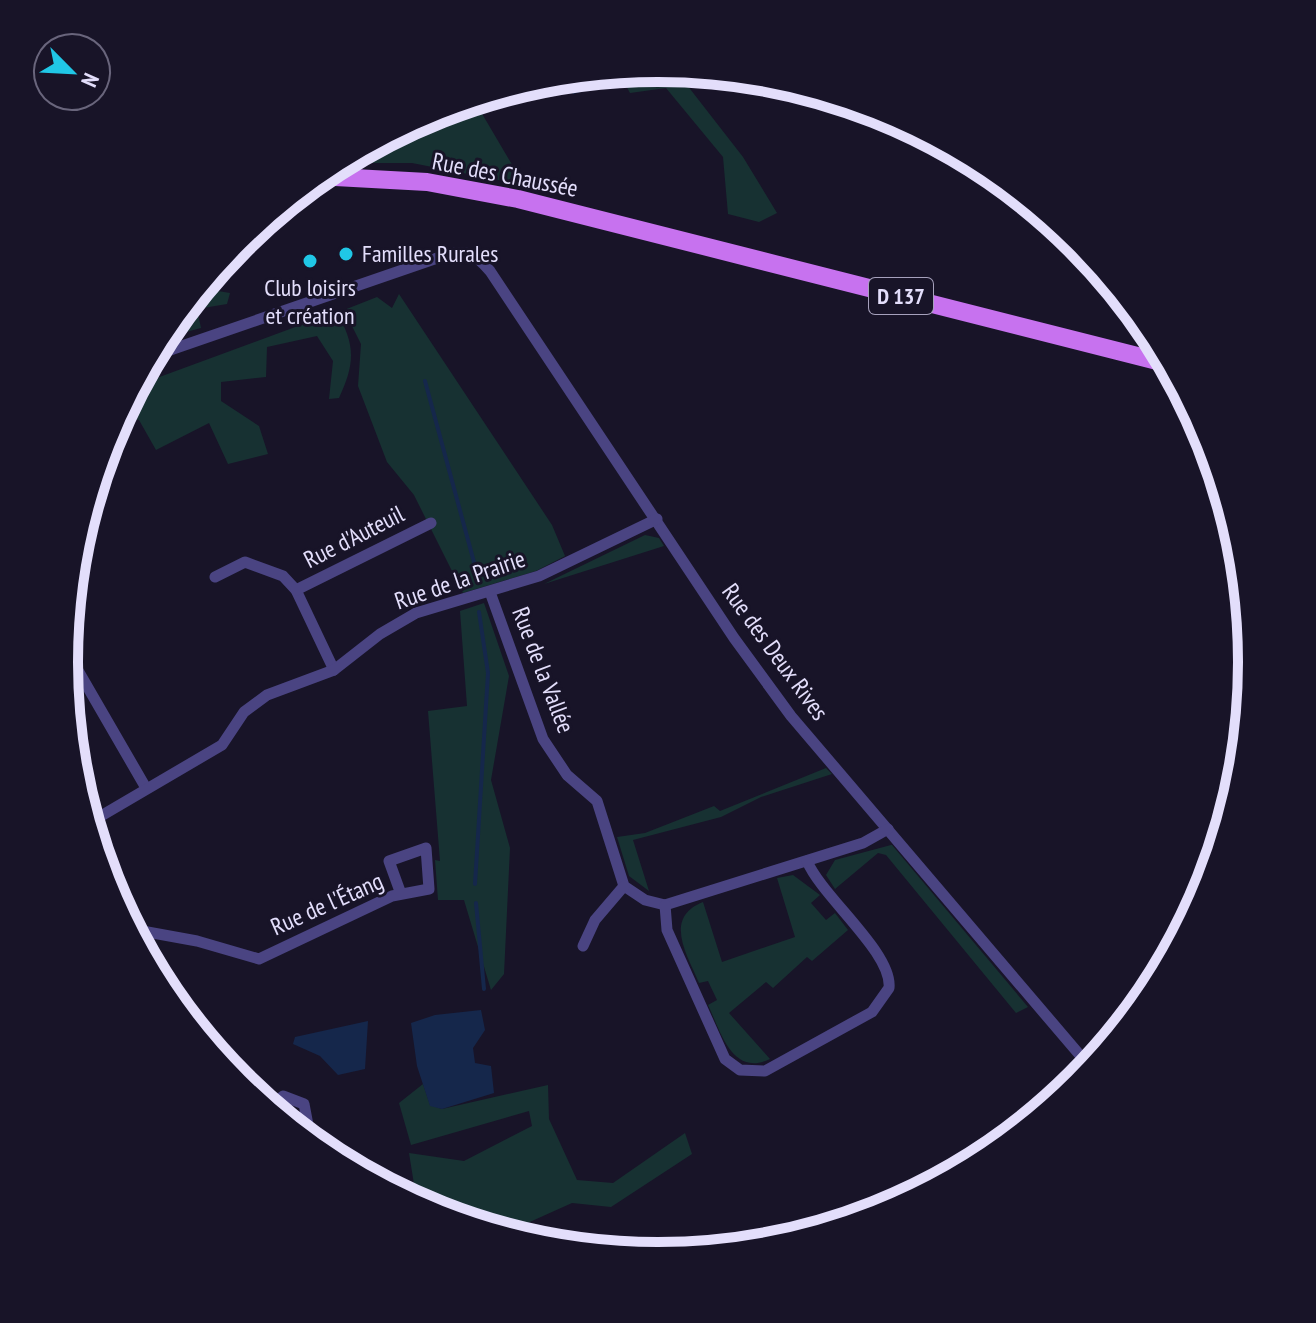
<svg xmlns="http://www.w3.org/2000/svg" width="1316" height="1323" font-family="'PT Sans Narrow',sans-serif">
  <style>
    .green { fill: #173132 }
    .water { fill: #15274b }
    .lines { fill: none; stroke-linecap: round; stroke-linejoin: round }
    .stream { stroke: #15274b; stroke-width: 4 }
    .minor { stroke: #4a4482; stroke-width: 11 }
    .primary { stroke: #c772ef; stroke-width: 18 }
    .poi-dot { fill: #20c7e6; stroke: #181428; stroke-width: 3 }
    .labels { text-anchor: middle; stroke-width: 6; stroke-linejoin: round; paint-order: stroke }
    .shield { fill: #181428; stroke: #a6a1bc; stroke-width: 2 }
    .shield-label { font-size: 22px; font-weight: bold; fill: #e3defb }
    .street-label { font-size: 24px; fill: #e3defb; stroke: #181428 }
    .poi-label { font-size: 24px; fill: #e3defb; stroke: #181428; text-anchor: start }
    .rim { fill: none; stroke: #e3defb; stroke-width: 10 }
  </style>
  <rect width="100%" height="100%" fill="#181428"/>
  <g class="green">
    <polygon points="658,68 685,70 692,78 687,85 743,157 777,213 759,222 728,214 723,157 666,88 630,93 618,71"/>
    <polygon points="546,79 481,112 524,185 412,163 337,163 431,113"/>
    <polygon points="200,288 230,293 227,304 197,309 201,328 160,339"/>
    <polygon points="399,294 552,525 565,556 536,571 463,593 414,495 387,462 358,386 361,344 344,310 377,297 392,308"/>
    <path d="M336 312C356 344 355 364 339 398L329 399 333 361 317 336 267 347 266 377 221 382V401L259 426 268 454 228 464 209 423 156 450 139 420 120 415 135 386Z"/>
    <polygon points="645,535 659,538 664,546 544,584"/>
    <polygon points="484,603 509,676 491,780 510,848 504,974 491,990 464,900 438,900 435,860 440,861 428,711 467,706 460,611"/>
    <polygon points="826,768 832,774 761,797 721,817 633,840 649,891 629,876 617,837 645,833 714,806 720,811"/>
    <polygon points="891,845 892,845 1028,1007 1016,1013 886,855 878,853 835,889 826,875 835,860"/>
    <path d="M793 875 820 895 811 903 826 920 835 913 848 930 812 961 807 957 773 988 766 982 729 1013 770 1059C732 1077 721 1032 708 1005L717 1000 708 981 699 983C687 954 663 918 703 902L722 962 795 937 777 878Z"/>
    <polygon points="423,1084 430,1105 442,1109 548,1085 549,1119 577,1180 613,1183 685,1133 692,1154 611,1207 572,1203 505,1233 417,1203 409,1153 464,1161 532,1126 529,1111 411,1145 399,1103"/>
  </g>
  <g class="water">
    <polygon points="589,74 595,88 573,94 572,89 564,92 558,82"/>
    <polygon points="481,1010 485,1030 473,1048 475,1063 491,1066 494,1093 442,1109 430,1106 417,1066 411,1023 435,1015"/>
    <polygon points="368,1021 365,1069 338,1075 320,1056 293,1044 295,1037"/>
  </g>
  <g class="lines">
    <g class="stream">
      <polyline points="425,381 478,577"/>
      <polyline points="475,884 488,673 479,612"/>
      <polyline points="476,903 484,989"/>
    </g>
    <g class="minor">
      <path d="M150 357 446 255C469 249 475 254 490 271L734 638 791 716 1090 1067"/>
      <polyline points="215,577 245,562 283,576 296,590 334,670"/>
      <polyline points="296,590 431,523"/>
      <polyline points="490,592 543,739 567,775 597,801 624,886 645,900 665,905 863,843 888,829"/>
      <polyline points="65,648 146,788"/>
      <polyline points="89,823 222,745 244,712 267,695 334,670 380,634 416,613 539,576 657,519"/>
      <path d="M665 905 667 930 725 1059 740 1070 765 1071 872 1012 889 988C893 953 822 897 807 861"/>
      <polyline points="131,929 197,941 259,959 392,896 429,889 426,848 389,861 401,894"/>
      <polyline points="583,946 595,920 624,886"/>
      <polyline points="270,1108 283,1096 304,1104 311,1141"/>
    </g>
    <polyline class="primary" points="317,176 427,182 518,199 1169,364"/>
  </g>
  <g class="poi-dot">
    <circle cx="346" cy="254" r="8"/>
    <circle cx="310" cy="261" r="8"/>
  </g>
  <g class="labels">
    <rect class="shield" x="869" y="278" width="64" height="36" rx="6"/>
    <g class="shield-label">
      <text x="901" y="304">D 137</text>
    </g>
    <g class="street-label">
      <text transform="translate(505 175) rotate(11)" y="8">Rue des Chaussée</text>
      <text transform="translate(354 537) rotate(-27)" y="8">Rue d'Auteuil</text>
      <text transform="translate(460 580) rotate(-19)" y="8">Rue de la Prairie</text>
      <text transform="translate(775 652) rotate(54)" y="8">Rue des Deux Rives</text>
      <text transform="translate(543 670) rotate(69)" y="8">Rue de la Vallée</text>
      <text transform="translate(327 904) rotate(-24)" y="8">Rue de l'Étang</text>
    </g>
    <g class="poi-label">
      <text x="362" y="262">Familles Rurales</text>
      <text x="310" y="296" text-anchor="middle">Club loisirs<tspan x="310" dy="28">et création</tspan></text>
    </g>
  </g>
  <path d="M0 0H1316V1323H0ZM78 662a580 580 0 1 1 1160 0a580 580 0 1 1-1160 0Z" fill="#181428" fill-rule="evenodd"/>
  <path class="rim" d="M78 662a580 580 0 1 1 1160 0a580 580 0 1 1-1160 0Z"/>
  <g transform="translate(72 72) rotate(114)"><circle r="38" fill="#181428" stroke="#69657c" stroke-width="2"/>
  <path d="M0-6L14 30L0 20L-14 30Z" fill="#20c7e6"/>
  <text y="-12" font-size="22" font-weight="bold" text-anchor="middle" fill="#e3defb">N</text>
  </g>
</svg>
